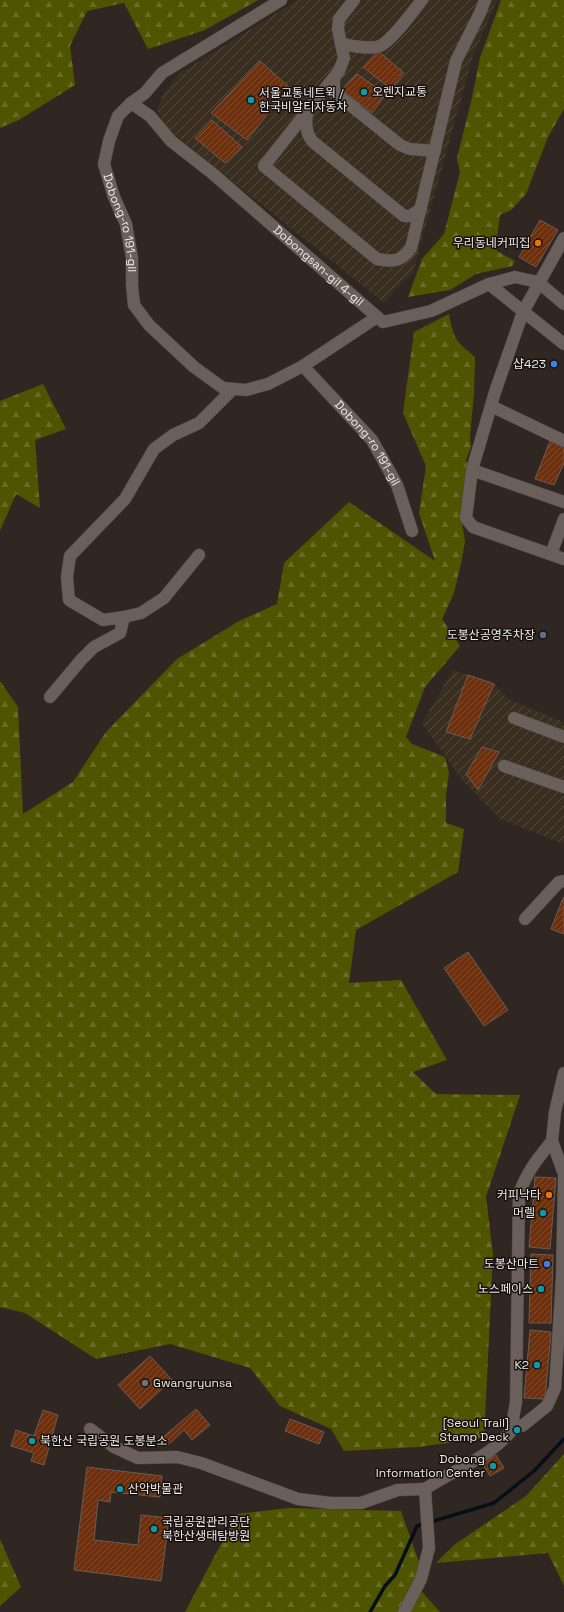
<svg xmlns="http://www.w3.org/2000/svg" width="564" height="1612" font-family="'Space Grotesk','Noto Sans KR',sans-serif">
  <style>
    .industrial { fill: url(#industrial-furrows) }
    .forest { fill: url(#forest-firs) }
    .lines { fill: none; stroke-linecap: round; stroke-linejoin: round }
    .stream { stroke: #040f17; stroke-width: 3.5 }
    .building { fill: url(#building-hatch); stroke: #675c57 }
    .minor-casing { stroke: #4c4440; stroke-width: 13 }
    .minor { stroke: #6a5f5a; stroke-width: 12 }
    .culture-dot { fill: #0f9aa8; stroke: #15110f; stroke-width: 1.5 }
    .food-dot { fill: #e8710a; stroke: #15110f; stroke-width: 1.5 }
    .shop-dot { fill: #3f7fe0; stroke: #15110f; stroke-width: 1.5 }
    .service-dot { fill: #5c6f8a; stroke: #15110f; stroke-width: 1.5 }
    .worship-dot { fill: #6b7280; stroke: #15110f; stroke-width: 1.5 }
    .labels { text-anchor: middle; stroke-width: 3; stroke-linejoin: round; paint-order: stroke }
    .poi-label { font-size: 12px; fill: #f0e9e6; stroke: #15110f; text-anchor: end }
    .street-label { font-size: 12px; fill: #f0e9e6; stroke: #15110f }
  </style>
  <defs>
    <pattern id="industrial-furrows" width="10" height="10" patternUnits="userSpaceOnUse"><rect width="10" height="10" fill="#3a2e20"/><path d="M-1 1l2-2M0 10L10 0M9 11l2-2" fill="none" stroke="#574c40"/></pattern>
    <pattern id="forest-firs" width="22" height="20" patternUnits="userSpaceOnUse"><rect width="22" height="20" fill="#4e5400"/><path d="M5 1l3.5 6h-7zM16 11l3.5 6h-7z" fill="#686d25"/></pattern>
    <pattern id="building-hatch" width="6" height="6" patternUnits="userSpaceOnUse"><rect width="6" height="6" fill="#6d300f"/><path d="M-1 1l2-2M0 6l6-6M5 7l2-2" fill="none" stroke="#824e32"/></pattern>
  </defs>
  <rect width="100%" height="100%" fill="#312722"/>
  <g class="industrial">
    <polygon points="298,0 497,0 473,56 413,272 396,289 384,303 169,130 157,111 163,94 179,74"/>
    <polygon points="453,670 493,682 508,699 564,722 564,844 500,819 462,780 422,723"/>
  </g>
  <g class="forest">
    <polygon points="0,0 258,0 205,30 148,49 124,3 87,11 70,46 75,85 19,120 0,128"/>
    <polygon points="501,0 564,0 564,109 548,137 526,194 511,210 500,215 496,244 497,251 515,261 512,266 476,274 450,290 408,297 422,259 444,234 460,172 457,158 471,102 480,58"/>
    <path d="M449 314C454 340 455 340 475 357L474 394 470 436 471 447 466 460 471 478 462 523 465 541 462 559 454 593 442 619 460 646 425 687 406 737 412 744 445 757 449 773 446 795V823L464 829 458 872 356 930 349 983 401 980 447 1060 413 1072 436 1094 520 1095 486 1197 493 1254 484 1438 418 1447 344 1451 331 1429 280 1406 250 1368 170 1344 96 1359 25 1313 0 1307V681L18 707 23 814 73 782 106 732 177 659 239 621 277 604 284 563 349 502 435 561 419 513 426 466 403 413 414 332Z"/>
    <polygon points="43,384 66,429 35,440 40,508 16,494 0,531 0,401"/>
    <polygon points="564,1454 564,1586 548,1553 436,1563 454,1545 526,1496"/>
    <polygon points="289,1508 401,1511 421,1568 415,1584 440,1612 185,1612 237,1514"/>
    <polygon points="0,1539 21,1587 0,1606"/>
  </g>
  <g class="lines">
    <polyline class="stream" points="370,1612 385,1586 395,1575 417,1526 494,1503 534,1471 564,1439"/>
  </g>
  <g class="building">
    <polygon points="378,51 404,73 391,89 363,67"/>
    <polygon points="260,61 289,87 247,140 211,113"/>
    <polygon points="357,74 386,94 372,113 342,90"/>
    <polygon points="212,120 242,147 225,163 195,138"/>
    <polygon points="540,220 558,230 536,267 519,257"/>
    <polygon points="550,441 564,446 564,463 554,485 535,479"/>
    <polygon points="468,675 494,684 470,739 446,732"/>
    <polygon points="482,747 499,752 478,790 466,774"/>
    <polygon points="563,898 564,898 564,934 551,929"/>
    <polygon points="468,952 508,1010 484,1026 444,968"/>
    <polygon points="535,1177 556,1178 550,1249 529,1247"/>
    <polygon points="531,1254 553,1255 551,1323 529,1323"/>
    <polygon points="530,1330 551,1332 545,1399 524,1398"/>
    <polygon points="150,1356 172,1380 140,1409 118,1385"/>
    <polygon points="196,1409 210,1425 192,1440 184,1430 167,1446 161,1439"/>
    <polygon points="43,1410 58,1415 44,1465 31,1461 34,1453 11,1446 16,1430 34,1436"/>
    <polygon points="290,1419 324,1432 319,1444 285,1431"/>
    <polygon points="496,1455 504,1468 490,1476 482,1463"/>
    <polygon points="87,1467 162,1476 160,1497 111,1492 110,1502 98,1500 94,1540 138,1545 141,1515 169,1518 161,1581 74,1570"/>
  </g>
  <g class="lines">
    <g class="minor-casing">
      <g id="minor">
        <path id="s1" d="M281 0 162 73 145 93 131 103 118 116 109 141 104 164 114 197 126 224 132 258V285L134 305 149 325 194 367 223 388 246 390 268 384 303 366 377 317"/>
        <path d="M354 0 339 19 338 29 344 58 339 71 264 166 377 259C393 262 401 262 411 248L456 61 480 13 485 0"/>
        <path d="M342 44C353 46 366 49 377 47 389 45 414 10 422 0"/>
        <polyline points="334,78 334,92 400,145 410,149 435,151"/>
        <path id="s2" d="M131 103 150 116 171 141 212 173 383 322 431 311 489 284 515 277 538 282 564 304"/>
        <path d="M307 112C306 124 305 131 312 141L404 216H410L421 209"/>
        <polyline points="564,238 523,312 495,392 472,470 466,518 473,527 564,559"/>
        <polyline points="489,284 564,344"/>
        <path id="s3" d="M303 366 372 440 397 485 412 531"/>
        <polyline points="491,406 564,441"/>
        <polyline points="472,470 564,502"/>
        <polyline points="551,554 564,519"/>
        <polyline points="124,617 141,613 164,598 199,555"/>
        <polyline points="50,697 81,660 94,647 120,633 124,617 103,620 69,600 67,577 70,556 125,499 154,449 173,435 199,423 233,389"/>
        <polyline points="514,718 564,737"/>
        <polyline points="504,766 564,787"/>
        <polyline points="525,919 559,882 564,881"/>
        <polyline points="564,1073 555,1112 552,1141 564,1174"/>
        <polyline points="515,1426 522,1426 547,1406 555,1388 562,1278 564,1177"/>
        <polyline points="90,1429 114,1447 138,1458 177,1457 201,1463 298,1499 331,1503 361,1503 398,1490 425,1489"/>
        <path d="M425 1489C455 1469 494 1456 515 1426L513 1419 516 1402 519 1194C528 1170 536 1161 552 1141"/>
        <polyline points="404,1612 421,1579 429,1548 425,1489"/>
      </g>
    </g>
    <use href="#minor" class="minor"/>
  </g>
  <g class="culture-dot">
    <circle cx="364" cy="92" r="4"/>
    <circle cx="251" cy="100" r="4"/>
    <circle cx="543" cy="1213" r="4"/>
    <circle cx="541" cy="1289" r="4"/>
    <circle cx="537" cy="1365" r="4"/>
    <circle cx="517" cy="1430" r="4"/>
    <circle cx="32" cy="1441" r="4"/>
    <circle cx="493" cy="1466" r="4"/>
    <circle cx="120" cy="1489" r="4"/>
    <circle cx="154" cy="1529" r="4"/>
  </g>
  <g class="food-dot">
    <circle cx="538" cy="243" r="4"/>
    <circle cx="549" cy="1195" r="4"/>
  </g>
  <g class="shop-dot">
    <circle cx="554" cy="364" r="4"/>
    <circle cx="547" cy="1264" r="4"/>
  </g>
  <circle class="service-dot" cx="543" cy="635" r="4"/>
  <circle class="worship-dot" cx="145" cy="1383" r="4"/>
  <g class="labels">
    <g class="poi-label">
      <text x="372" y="96" text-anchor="start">오렌지교통</text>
      <text x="259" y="97" text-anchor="start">서울교통네트윅 /<tspan x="259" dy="14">한국비알티자동차</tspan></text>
      <text x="530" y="247">우리동네커피집</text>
      <text x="546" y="368">샵423</text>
      <text x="535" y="639">도봉산공영주차장</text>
      <text x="541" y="1199">커피낙타</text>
      <text x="535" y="1217">머렐</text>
      <text x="539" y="1268">도봉산마트</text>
      <text x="533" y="1293">노스페이스</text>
      <text x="529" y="1369">K2</text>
      <text x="153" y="1387" text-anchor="start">Gwangryunsa</text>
      <text x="509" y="1427">[Seoul Trail]<tspan x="509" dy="14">Stamp Deck</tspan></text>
      <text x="40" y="1445" text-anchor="start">북한산 국립공원 도봉분소</text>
      <text x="485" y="1463">Dobong<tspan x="485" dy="14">Information Center</tspan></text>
      <text x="128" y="1493" text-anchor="start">산악박물관</text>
      <text x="162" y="1526" text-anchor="start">국립공원관리공단<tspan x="162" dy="14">북한산생태탐방원</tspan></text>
    </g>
    <g class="street-label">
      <text dy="4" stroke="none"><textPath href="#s1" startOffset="313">Dobong-ro 191-gil</textPath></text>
      <text dy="4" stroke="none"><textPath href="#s2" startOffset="249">Dobongsan-gil 4-gil</textPath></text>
      <text dy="4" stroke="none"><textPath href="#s3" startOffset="101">Dobong-ro 191-gil</textPath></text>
    </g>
  </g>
</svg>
